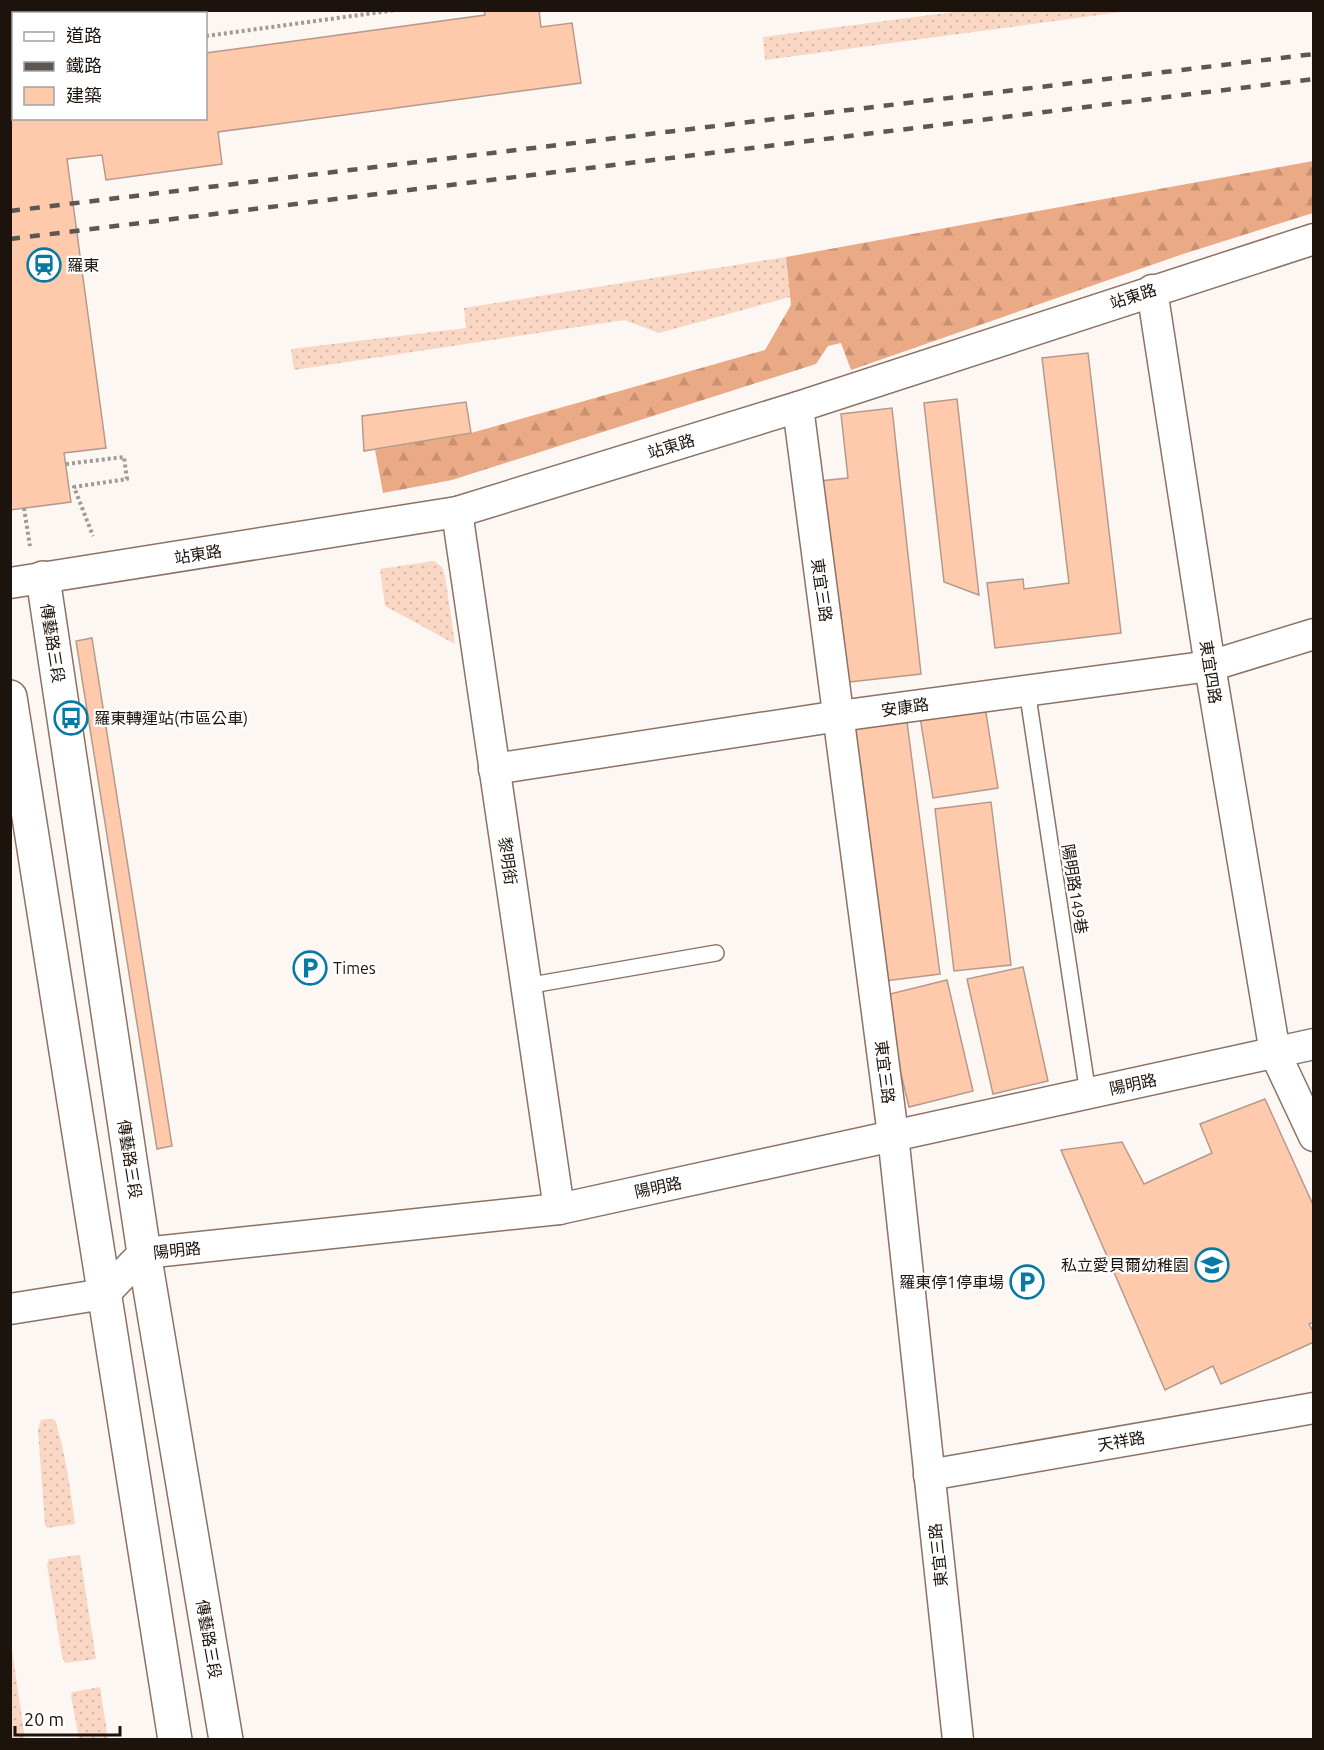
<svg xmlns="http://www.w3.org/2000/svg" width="1324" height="1750" font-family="Ubuntu,'Noto Sans TC',sans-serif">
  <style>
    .grass { fill: url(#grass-dots) }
    .forest { fill: url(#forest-firs) }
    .building { fill: #ffcaac; stroke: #b59a8c; stroke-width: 1.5 }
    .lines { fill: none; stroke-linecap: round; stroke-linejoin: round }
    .lane-casing { stroke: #8b7264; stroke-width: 18 }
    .street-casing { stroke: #8b7264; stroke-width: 33 }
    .secondary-casing { stroke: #8b7264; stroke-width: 36 }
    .path { stroke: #a09995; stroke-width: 4; stroke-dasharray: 3 3; stroke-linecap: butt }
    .lane { stroke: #fff; stroke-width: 15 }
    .street { stroke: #fff; stroke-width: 30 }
    .secondary { stroke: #fff; stroke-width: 33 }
    .rail { stroke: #5e5651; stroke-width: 4.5; stroke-dasharray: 10 10; stroke-linecap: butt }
    .labels { text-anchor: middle; stroke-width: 4.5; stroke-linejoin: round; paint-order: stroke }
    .poi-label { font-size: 16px; fill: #1c130d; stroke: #fff; text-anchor: start }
    .street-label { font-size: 16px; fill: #1c130d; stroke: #fff }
  </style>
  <defs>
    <pattern id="grass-dots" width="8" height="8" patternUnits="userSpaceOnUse" patternTransform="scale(1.5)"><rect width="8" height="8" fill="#fad7c4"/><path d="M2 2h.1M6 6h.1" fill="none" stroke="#d6b8a7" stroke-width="1.8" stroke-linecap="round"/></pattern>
    <pattern id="forest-firs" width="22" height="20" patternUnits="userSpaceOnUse" patternTransform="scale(1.5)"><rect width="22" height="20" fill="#eaaa85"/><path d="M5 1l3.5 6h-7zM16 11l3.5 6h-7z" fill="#c89172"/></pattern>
  </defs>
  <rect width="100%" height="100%" fill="#fdf7f4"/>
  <g class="grass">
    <polygon points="961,11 1129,11 765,60 763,37"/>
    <polygon points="786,257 790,297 659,333 624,320 294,370 291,349 466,328 464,308"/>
    <polygon points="434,561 442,567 445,576 455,644 385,606 380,569"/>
    <path d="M49 1419 55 1420C66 1454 70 1489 75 1524L47 1528 45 1525 38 1430 41 1420Z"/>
    <polygon points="80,1555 96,1659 65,1663 62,1656 47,1565 49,1559"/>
    <polygon points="10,1643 11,1643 25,1739 11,1739"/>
    <polygon points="100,1687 108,1739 79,1739 71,1696 72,1692"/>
  </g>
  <polygon class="forest" points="1313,161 1313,213 1183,254 851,370 841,343 828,346 816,364 452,480 383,493 375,450 471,433 765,350 791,305 786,257"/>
  <g class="building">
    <polygon points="484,10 539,10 541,27 572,23 581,83 218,132 222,164 106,180 102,155 67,159 106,448 64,453 71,502 10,510 10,87 14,87 14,118 206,118 206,53 485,15"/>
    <polygon points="1088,353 1121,633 995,648 987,583 1023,579 1024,589 1069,583 1042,358"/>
    <polygon points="957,399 979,595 944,582 924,403"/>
    <polygon points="466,402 471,433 364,451 362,416"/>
    <polygon points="892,408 921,674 841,683 819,481 848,478 841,414"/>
    <polygon points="92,638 172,1146 157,1149 76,641"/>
    <polygon points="985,707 998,788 933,798 920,717"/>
    <polygon points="907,722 940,974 885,981 851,729"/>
    <polygon points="991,802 1011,965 954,971 935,809"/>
    <polygon points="1023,967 1048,1081 993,1094 967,979"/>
    <polygon points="947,980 973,1091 909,1107 882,996"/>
    <polygon points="1265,1099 1314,1207 1314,1322 1309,1324 1314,1333 1314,1342 1221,1384 1213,1366 1165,1390 1061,1150 1122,1142 1144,1184 1212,1153 1200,1124"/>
  </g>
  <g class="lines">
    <g class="lane-casing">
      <g id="lane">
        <polyline points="10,34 14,23"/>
        <polyline points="1027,690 1088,1094"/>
        <polyline points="526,986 716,953"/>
      </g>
    </g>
    <g class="street-casing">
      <g id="street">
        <polyline points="1152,290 1210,666 1275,1053 1314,1136"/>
        <polyline points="798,407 893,1135 958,1740"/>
        <polyline points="457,512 559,1209"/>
        <polyline points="10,583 457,512 798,407 1314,239"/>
        <polyline points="494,769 839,716 1210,666 1314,634"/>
        <polyline points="10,1309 104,1294 144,1253 559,1209 1314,1044"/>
        <polyline points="929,1475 1314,1408"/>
      </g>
    </g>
    <g class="secondary-casing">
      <g id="secondary">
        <polyline points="43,578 144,1253 226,1740"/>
        <polyline points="10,697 175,1740"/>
      </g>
    </g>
    <g class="path">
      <polyline points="206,36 396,10"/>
      <polyline points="66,464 124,457 127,479 74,487 93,536"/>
      <polyline points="24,508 30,546"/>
    </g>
    <use href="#lane" class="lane"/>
    <use href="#street" class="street"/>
    <use href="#secondary" class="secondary"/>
    <g class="rail">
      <polyline points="10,211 1314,54"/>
      <polyline points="10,239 1314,79"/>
    </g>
  </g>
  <defs>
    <g id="station-ring" transform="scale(1.725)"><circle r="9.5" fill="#fff" stroke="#067aa3" stroke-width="1.5"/><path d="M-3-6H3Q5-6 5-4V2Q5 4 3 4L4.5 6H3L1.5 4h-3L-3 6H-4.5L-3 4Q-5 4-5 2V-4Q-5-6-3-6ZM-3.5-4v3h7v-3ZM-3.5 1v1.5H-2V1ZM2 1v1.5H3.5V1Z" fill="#067aa3"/></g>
    <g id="bus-ring" transform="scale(1.725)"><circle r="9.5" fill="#fff" stroke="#067aa3" stroke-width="1.5"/><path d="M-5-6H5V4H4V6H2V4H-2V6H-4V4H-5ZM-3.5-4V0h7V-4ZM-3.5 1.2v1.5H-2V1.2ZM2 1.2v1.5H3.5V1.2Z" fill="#067aa3"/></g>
    <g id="parking-ring" transform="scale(1.725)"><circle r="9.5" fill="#fff" stroke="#067aa3" stroke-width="1.5"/><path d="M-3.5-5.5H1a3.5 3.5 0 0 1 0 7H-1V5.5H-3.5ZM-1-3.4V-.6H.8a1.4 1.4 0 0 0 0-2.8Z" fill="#067aa3"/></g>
    <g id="school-ring" transform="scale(1.725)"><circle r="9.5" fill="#fff" stroke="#067aa3" stroke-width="1.5"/><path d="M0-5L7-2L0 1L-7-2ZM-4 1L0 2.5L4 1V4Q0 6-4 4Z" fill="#067aa3"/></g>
  </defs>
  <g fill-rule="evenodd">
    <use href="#station-ring" x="44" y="265"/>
    <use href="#bus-ring" x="71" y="718"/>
    <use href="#parking-ring" x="310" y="968"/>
    <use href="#school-ring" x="1212" y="1265"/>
    <use href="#parking-ring" x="1027" y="1282"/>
  </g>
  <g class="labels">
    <g class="poi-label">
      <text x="67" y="271">羅東</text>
      <text x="94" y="724">羅東轉運站(市區公車)</text>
      <text x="333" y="974">Times</text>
      <text x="1189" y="1271" text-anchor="end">私立愛貝爾幼稚園</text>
      <text x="1004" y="1288" text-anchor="end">羅東停1停車場</text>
    </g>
    <g class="street-label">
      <text transform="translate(1133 296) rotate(-18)" y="6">站東路</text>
      <text transform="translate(671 446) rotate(-17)" y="6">站東路</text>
      <text transform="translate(198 554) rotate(-9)" y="6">站東路</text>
      <text transform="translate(822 590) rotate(82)" y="6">東宜三路</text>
      <text transform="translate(53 643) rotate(81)" y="6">傳藝路三段</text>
      <text transform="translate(1211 672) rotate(81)" y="6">東宜四路</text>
      <text transform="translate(905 707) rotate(-8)" y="6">安康路</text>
      <text transform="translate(508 861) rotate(82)" y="6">黎明街</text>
      <text transform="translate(1075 889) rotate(81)" y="6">陽明路149巷</text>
      <text transform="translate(885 1072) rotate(83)" y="6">東宜三路</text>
      <text transform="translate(1133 1084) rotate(-12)" y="6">陽明路</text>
      <text transform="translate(130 1159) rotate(81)" y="6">傳藝路三段</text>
      <text transform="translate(658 1187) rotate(-12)" y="6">陽明路</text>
      <text transform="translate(177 1250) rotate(-6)" y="6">陽明路</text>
      <text transform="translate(1121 1441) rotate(-10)" y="6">天祥路</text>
      <text transform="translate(938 1555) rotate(-96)" y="6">東宜三路</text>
      <text transform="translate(209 1639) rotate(80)" y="6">傳藝路三段</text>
    </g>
  </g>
  <rect width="1324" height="1750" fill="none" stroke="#1c130d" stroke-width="24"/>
  <rect x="12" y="12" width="195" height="108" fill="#ffffff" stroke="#a4a19e" stroke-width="1.5"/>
  <rect x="24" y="32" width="30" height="9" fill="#ffffff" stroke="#a4a19e" stroke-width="1.5"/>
  <text x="66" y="42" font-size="18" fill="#1c130d">道路</text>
  <rect x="24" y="62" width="30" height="9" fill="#5e5651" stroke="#a4a19e" stroke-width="1.5"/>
  <text x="66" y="72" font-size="18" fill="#1c130d">鐵路</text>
  <rect x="24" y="87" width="30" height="18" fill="#ffcaac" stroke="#a4a19e" stroke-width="1.5"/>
  <text x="66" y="102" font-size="18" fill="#1c130d">建築</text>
  <path d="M15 1726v9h105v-9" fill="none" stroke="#1c130d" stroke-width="3"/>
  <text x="24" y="1726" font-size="18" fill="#1c130d" stroke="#ffffff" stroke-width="4.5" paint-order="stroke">20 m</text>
</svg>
